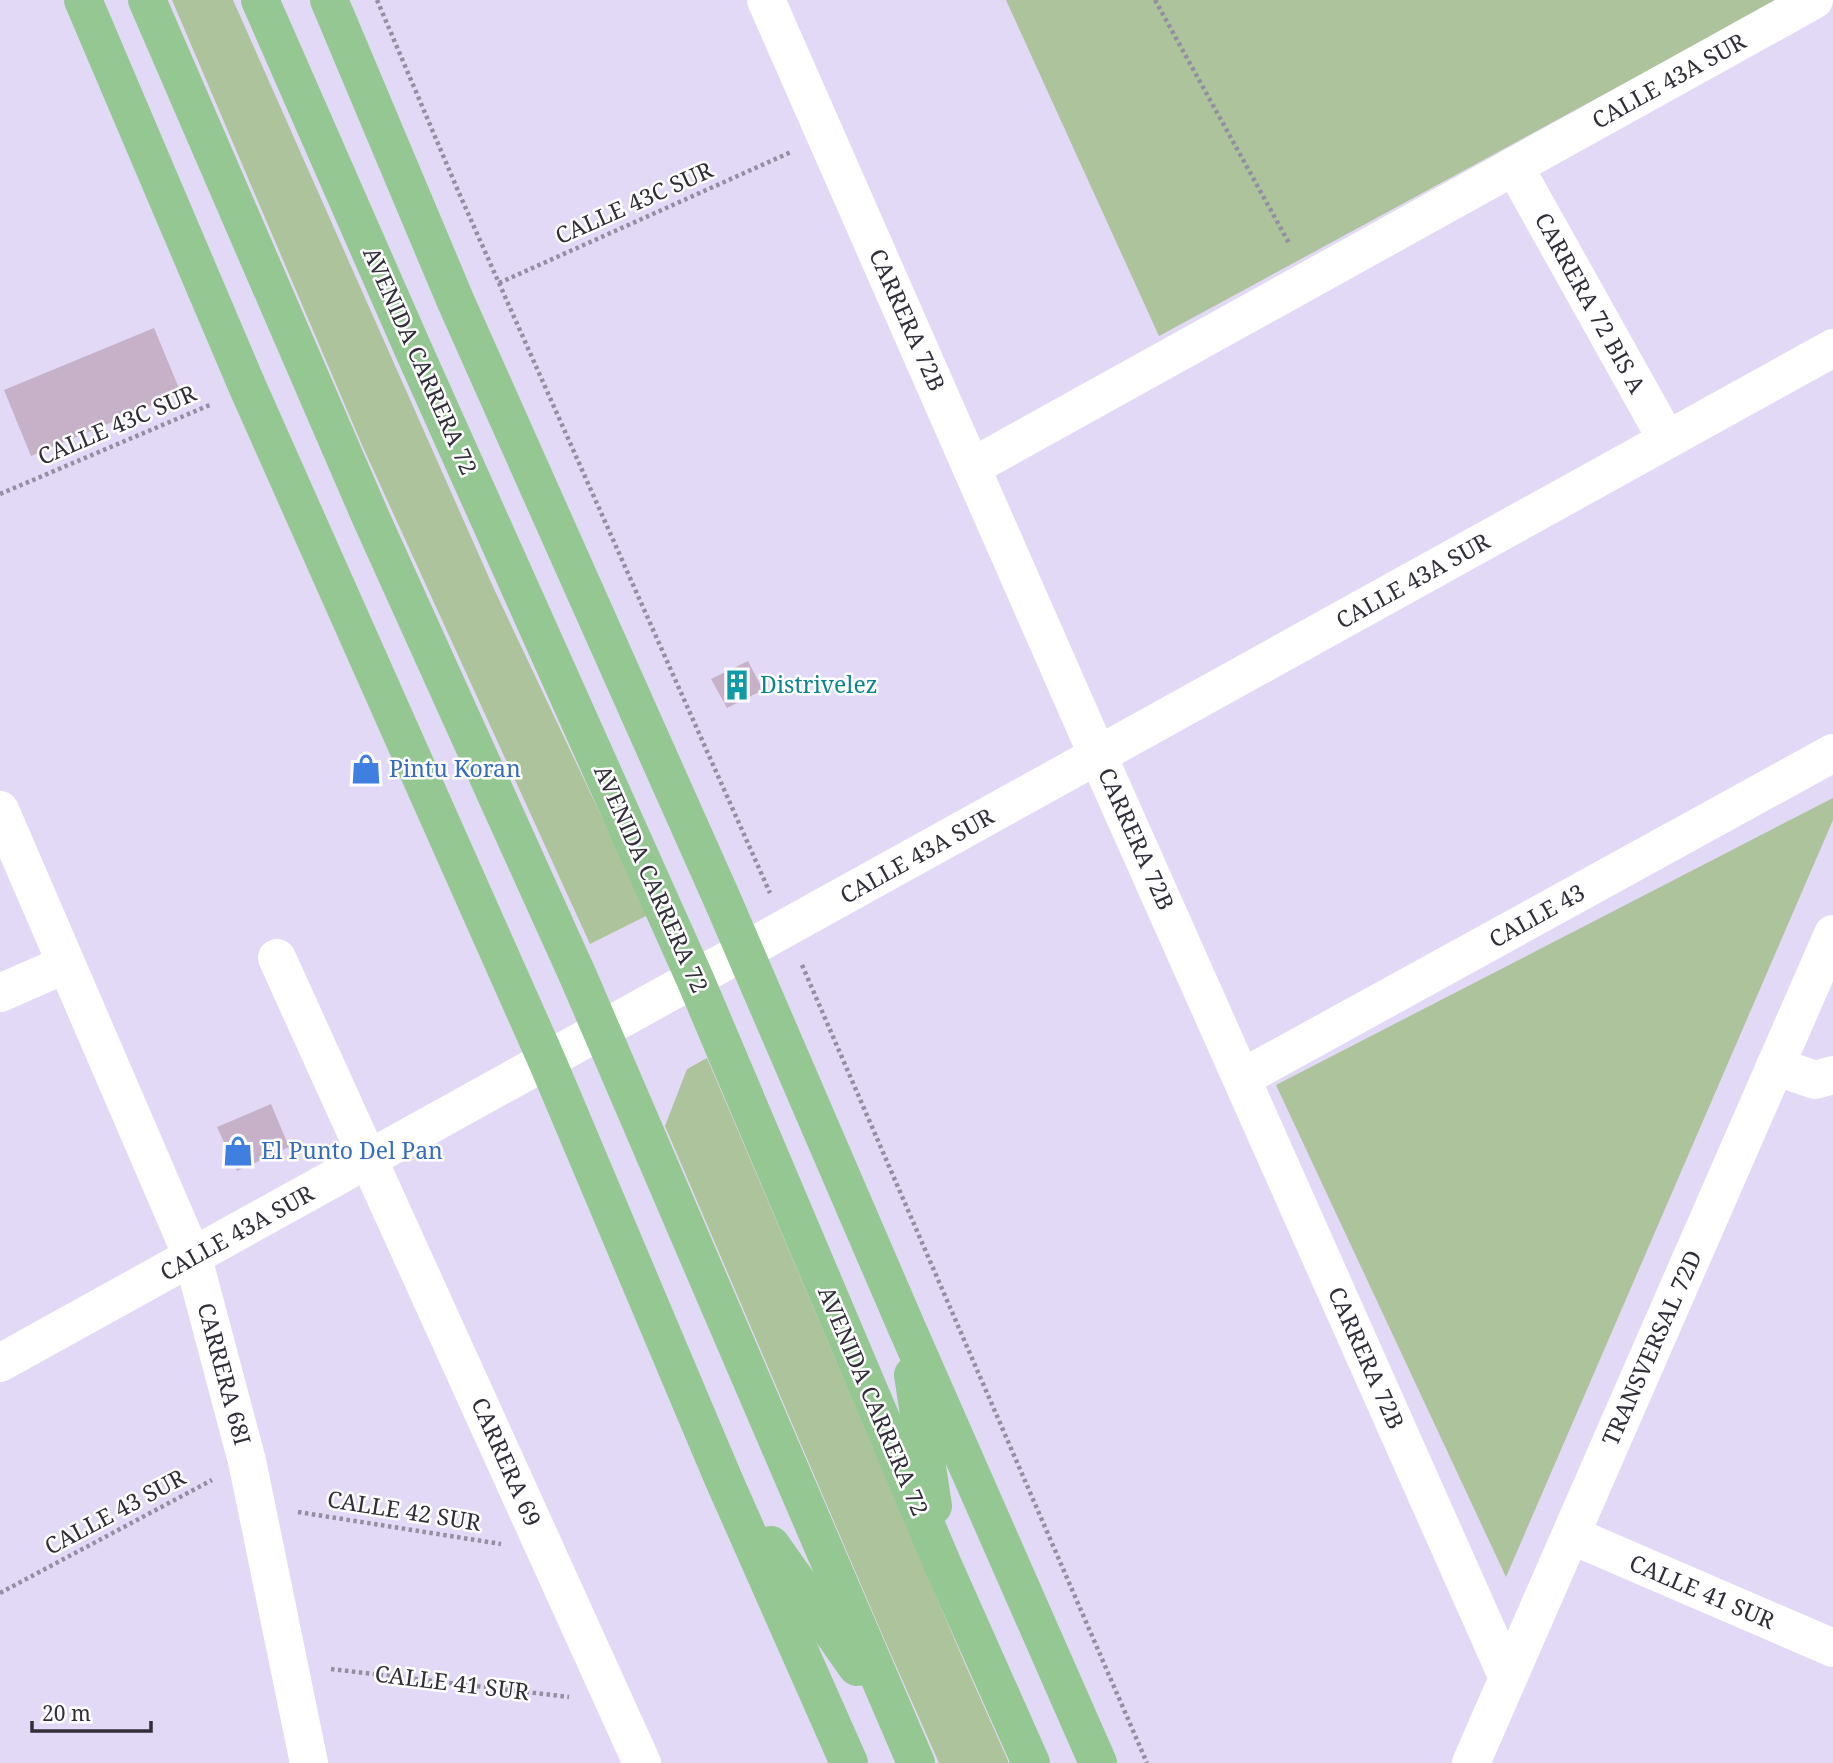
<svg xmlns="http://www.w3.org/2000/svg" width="1833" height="1763" font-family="'Noto Serif',serif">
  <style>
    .green { fill: #acc39b }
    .building { fill: #c6b1c8 }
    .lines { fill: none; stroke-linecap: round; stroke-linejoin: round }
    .path { stroke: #948ea3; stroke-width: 4.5; stroke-dasharray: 3.5 3.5; stroke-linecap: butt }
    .minor { stroke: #fff; stroke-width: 38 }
    .highway { stroke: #95c793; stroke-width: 38 }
    .labels { text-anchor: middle; stroke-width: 5; stroke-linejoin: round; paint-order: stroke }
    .street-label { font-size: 23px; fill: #312e39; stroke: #fff }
    .culture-label { font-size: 23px; fill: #0d838f; stroke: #fff; text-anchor: start }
    .shop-label { font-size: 23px; fill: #366cbe; stroke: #fff; text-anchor: start }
  </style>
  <rect width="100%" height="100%" fill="#e2d9f6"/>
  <g class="green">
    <polygon points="172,0 233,0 494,589 648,915 590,944 362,445"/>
    <polygon points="1006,0 1778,0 1159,336"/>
    <polygon points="1833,798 1833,820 1506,1577 1276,1085"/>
    <polygon points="707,1058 965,1664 1009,1763 939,1763 882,1634 665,1126 687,1069"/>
  </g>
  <g class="building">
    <polygon points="154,328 181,393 31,456 4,390"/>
    <polygon points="748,661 763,690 727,708 711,679"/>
    <polygon points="271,1104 289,1147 237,1171 217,1127"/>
  </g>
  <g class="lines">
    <g class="path">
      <polyline points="377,0 459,193 770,893"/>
      <polyline points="1155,0 1290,245"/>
      <polyline points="499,283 791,152"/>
      <polyline points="0,494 212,404"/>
      <polyline points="802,965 1147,1763"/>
      <polyline points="298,1512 501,1544"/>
      <polyline points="0,1593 212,1480"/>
      <polyline points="331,1669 569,1697"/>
    </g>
    <g class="minor">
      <polyline points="766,0 1098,756 1508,1678"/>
      <polyline points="1514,166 1667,440"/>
      <polyline points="972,467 1814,0"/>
      <polyline points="0,810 193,1258 247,1461 309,1763"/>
      <polyline points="277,958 642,1763"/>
      <polyline points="0,993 66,964"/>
      <polyline points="1775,1066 1815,1080 1833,1075"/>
      <polyline points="1242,1078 1833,753"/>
      <polyline points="0,1363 1833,348"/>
      <polyline points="1571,1535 1833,1648"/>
      <polyline points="1471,1763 1833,934"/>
    </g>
    <g class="highway">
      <polyline points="83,0 248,388 547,1061 723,1478 849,1763"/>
      <polyline points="147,0 371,518 578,976 916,1763"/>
      <polyline points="260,0 413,349 695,979 942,1563 1031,1763"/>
      <polyline points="329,0 456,302 722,899 906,1326 1098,1763"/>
      <polyline points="913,1375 933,1506"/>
      <polyline points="771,1545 857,1667"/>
    </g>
  </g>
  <defs>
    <g id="building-bare" transform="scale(2.415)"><path d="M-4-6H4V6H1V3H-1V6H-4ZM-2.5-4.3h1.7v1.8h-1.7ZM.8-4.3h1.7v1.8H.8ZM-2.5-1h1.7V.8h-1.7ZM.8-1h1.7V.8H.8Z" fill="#0f9aa8" stroke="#fff" stroke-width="2.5" paint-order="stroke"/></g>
    <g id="shop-bare" transform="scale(2.415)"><path d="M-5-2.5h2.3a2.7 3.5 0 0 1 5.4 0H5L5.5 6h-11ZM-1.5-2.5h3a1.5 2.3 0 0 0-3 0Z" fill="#3f7fe0" stroke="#fff" stroke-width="2.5" paint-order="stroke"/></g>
  </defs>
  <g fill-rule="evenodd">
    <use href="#building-bare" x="737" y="685"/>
    <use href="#shop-bare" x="366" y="769"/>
    <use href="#shop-bare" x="238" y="1151"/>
  </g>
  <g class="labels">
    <g class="street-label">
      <text transform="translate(1669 81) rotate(-29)" y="8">CALLE 43A SUR</text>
      <text transform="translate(634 203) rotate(-24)" y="8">CALLE 43C SUR</text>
      <text transform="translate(1590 303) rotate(61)" y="8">CARRERA 72 BIS A</text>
      <text transform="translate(907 320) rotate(66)" y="8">CARRERA 72B</text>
      <text transform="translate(420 361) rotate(66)" y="8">AVENIDA CARRERA 72</text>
      <text transform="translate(117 425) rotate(-23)" y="8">CALLE 43C SUR</text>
      <text transform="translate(1413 581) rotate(-29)" y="8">CALLE 43A SUR</text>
      <text transform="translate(1136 839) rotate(66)" y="8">CARRERA 72B</text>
      <text transform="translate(917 856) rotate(-29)" y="8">CALLE 43A SUR</text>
      <text transform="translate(651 879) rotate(66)" y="8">AVENIDA CARRERA 72</text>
      <text transform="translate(1537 916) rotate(-29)" y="8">CALLE 43</text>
      <text transform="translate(237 1233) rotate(-29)" y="8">CALLE 43A SUR</text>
      <text transform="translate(1652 1348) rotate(-66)" y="8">TRANSVERSAL 72D</text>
      <text transform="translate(1366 1358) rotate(66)" y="8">CARRERA 72B</text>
      <text transform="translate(224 1374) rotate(75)" y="8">CARRERA 68I</text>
      <text transform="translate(873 1401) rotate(67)" y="8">AVENIDA CARRERA 72</text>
      <text transform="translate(506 1462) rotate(66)" y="8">CARRERA 69</text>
      <text transform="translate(404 1511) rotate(9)" y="8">CALLE 42 SUR</text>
      <text transform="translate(115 1512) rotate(-28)" y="8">CALLE 43 SUR</text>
      <text transform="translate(1702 1592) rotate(23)" y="8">CALLE 41 SUR</text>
      <text transform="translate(452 1683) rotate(7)" y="8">CALLE 41 SUR</text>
    </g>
    <g class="culture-label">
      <text x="760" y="693">Distrivelez</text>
    </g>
    <g class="shop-label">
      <text x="389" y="777">Pintu Koran</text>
      <text x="261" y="1159">El Punto Del Pan</text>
    </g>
  </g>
  <path d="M32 1721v10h119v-10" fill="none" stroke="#312e39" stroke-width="3.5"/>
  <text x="42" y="1721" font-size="21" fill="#312e39" stroke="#ffffff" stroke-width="5" paint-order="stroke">20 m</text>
</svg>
